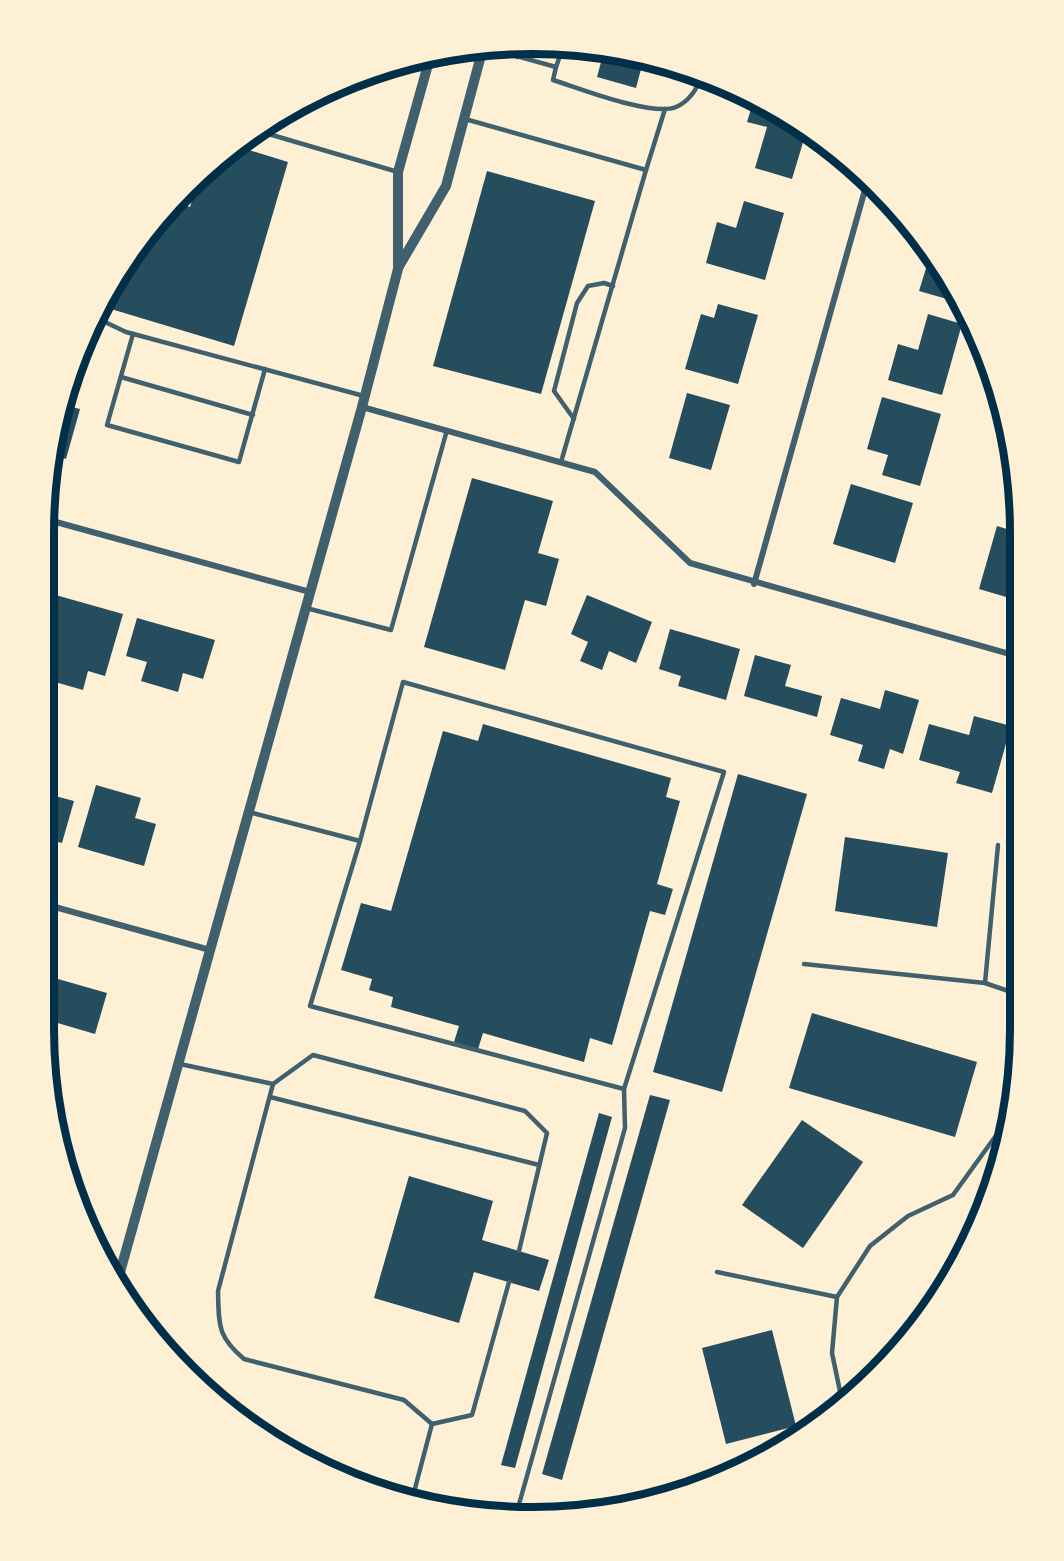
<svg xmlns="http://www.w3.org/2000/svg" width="1064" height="1561" font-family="Figtree,sans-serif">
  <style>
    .building { fill: #264d5e }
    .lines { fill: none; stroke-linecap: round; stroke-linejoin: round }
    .service { stroke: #3f606c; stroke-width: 4.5 }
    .minor { stroke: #3f606c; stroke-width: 6 }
    .tertiary { stroke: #3f606c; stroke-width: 10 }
    .rim { fill: none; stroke: #003049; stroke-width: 8 }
  </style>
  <rect width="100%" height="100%" fill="#fdf0d5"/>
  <g class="building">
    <polygon points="604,51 644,58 636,88 597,77"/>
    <polygon points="754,99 807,129 792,179 755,168 767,127 747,122"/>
    <polygon points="236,146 288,162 234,346 101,306 175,202 190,207 199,177"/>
    <polygon points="487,171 595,201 541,394 433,366"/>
    <polygon points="744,201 784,213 765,280 706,263 717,222 736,228"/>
    <polygon points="936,258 938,260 961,303 919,291 927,265 934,267"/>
    <polygon points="718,304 758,315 738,384 685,369 701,314 714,318"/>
    <polygon points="928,314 962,324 942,395 888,380 898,344 918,350"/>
    <polygon points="687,393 730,405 711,470 669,458"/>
    <polygon points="882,397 941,414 920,486 882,475 888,455 867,449"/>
    <polygon points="64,405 80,409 66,459 51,454 53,437"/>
    <polygon points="472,478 553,501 538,553 559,559 546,606 525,600 505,670 424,647"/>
    <polygon points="1015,481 1019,513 1007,510"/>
    <polygon points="851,484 913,503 895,563 833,544"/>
    <polygon points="997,526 1020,533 1020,601 979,589"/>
    <polygon points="52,594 123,614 105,676 88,671 83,690 48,680 58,644 44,640 44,623"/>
    <polygon points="587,595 652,622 636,663 609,651 602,670 580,661 588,642 571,634"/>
    <polygon points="137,618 215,640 203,679 183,673 178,692 141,681 147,662 126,656"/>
    <polygon points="670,629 740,649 726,700 678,686 681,676 659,669"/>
    <polygon points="755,655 791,665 785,686 822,696 817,717 744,696"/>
    <polygon points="885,690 919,700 903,754 890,749 884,769 858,761 863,745 830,735 841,698 880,709"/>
    <polygon points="974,716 1011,726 992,793 956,783 960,772 919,760 929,724 969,735"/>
    <polygon points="483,724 671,778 666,797 680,801 657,884 673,889 665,915 650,911 612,1045 590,1038 584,1062 483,1033 478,1049 454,1042 459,1026 391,1007 393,997 369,990 372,979 341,970 361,903 391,911 443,731 478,741"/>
    <polygon points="738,774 807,794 722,1092 653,1072"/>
    <polygon points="96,785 141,798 135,818 156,824 144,866 78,847"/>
    <polygon points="44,793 74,801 62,843 44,838"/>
    <polygon points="845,837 948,853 937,927 835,911"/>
    <polygon points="44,975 107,993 95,1034 44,1019"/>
    <polygon points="812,1013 977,1062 955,1137 789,1088"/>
    <polygon points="650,1095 670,1100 562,1480 542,1474"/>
    <polygon points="599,1113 612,1117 515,1468 501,1465"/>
    <polygon points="802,1120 863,1162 803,1248 742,1205"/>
    <polygon points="409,1176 493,1201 482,1240 549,1260 539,1291 474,1272 459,1323 374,1298"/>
    <polygon points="772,1330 796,1426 726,1444 702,1348"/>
  </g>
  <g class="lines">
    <g class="service">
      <path d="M487 48 556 67 553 80C579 88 652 117 676 107 690 101 697 89 702 76"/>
      <polyline points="517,57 521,45"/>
      <polyline points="556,67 563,47"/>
      <polyline points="465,119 646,170 561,462"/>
      <polyline points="255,130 398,172"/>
      <polyline points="646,170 665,109"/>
      <polyline points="96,312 107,323 126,332 364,396"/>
      <polyline points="133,334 107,425 239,462 265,369"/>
      <polyline points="121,377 253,415"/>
      <polyline points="574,419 554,391 577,303 588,286 604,283 613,286"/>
      <polyline points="306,608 391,630 447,430"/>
      <polyline points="249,812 360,841 403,682 724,772 624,1089 310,1006 360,841"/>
      <polyline points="804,964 985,983 1020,995"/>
      <polyline points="985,983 998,845"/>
      <path d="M180 1064 273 1084 218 1291C219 1325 217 1336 244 1359L404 1400 432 1424"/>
      <polyline points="273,1084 313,1055 525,1111 547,1133 519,1251"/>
      <polyline points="270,1097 539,1165"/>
      <polyline points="717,1272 837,1297"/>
      <polyline points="842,1401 832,1353 837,1297 870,1246 908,1216 953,1195 1000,1130 1015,1087"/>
      <polyline points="413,1496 432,1424 472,1415 509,1282"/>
      <polyline points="516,1515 625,1128 624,1089"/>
    </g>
    <g class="minor">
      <polyline points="362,407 595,472 690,563 1020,657"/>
      <polyline points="45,519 310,592"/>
      <polyline points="754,584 868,179"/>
      <polyline points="44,904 210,950"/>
    </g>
    <g class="tertiary">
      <polyline points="398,268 446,186 483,48"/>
      <polyline points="117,1283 362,407 398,269 398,172 431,54"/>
    </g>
  </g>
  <path d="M0 0H1064V1561H0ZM532 54H532A478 478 0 0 1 1010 532V1029A478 478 0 0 1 532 1507H532A478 478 0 0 1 54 1029V532A478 478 0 0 1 532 54Z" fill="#fdf0d5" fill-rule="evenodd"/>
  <path class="rim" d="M532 54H532A478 478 0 0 1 1010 532V1029A478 478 0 0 1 532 1507H532A478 478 0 0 1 54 1029V532A478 478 0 0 1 532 54Z"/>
</svg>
